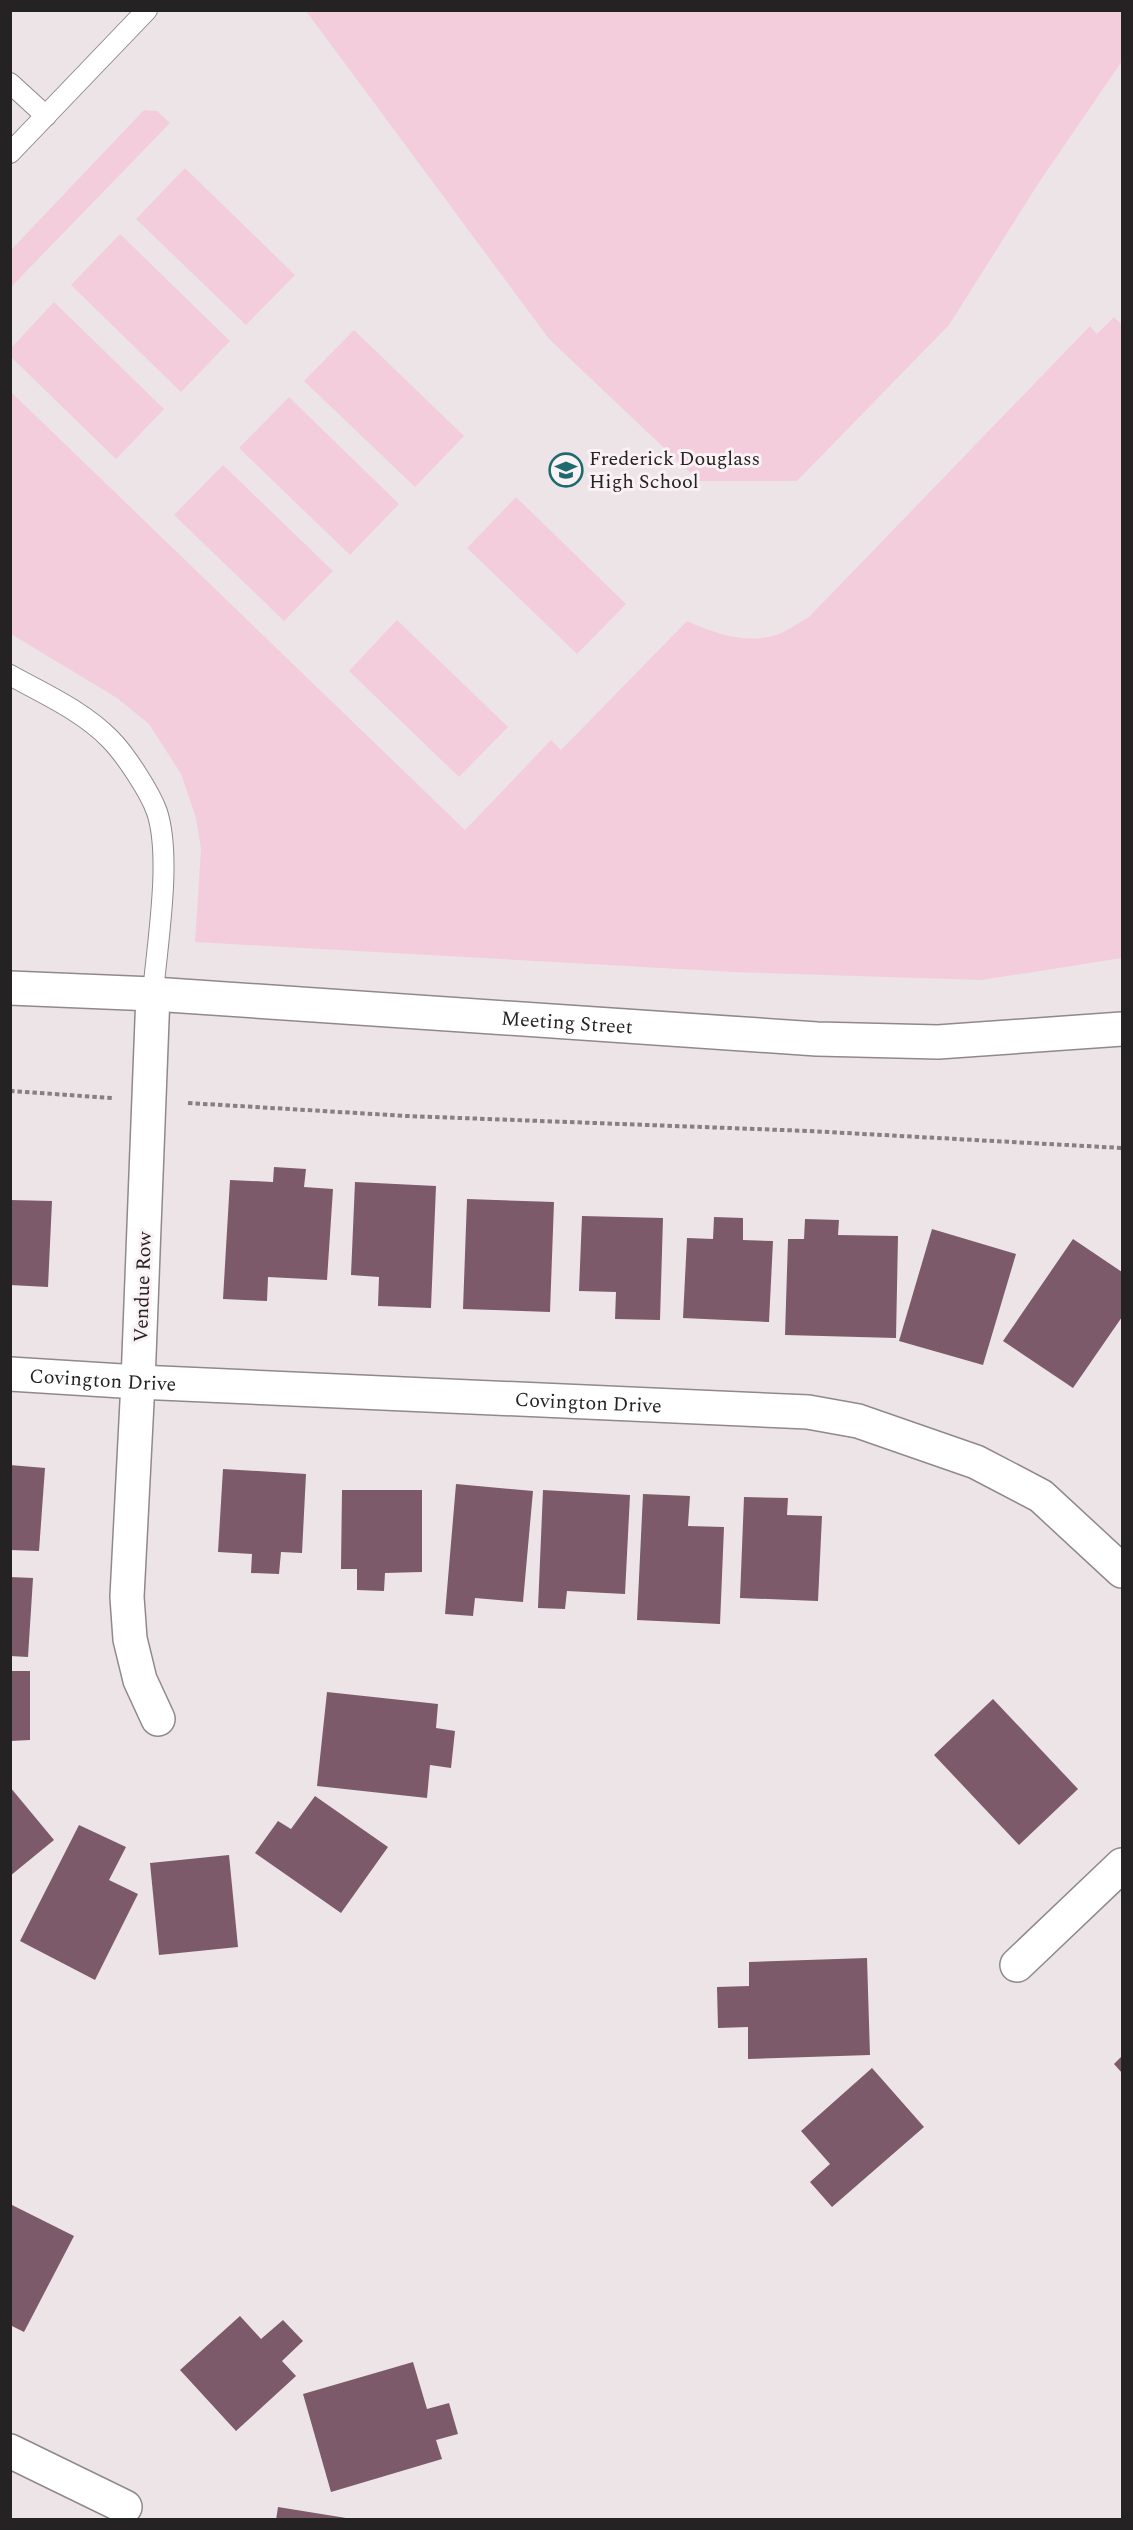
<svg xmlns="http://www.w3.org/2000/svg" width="1133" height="2530" font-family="Spectral,serif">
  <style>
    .green { fill: #f4cddd }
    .building { fill: #7c5a69 }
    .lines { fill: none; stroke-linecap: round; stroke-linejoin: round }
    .service-casing { stroke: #90888b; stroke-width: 22 }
    .minor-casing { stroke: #90888b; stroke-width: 36 }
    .path { stroke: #868082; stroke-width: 4; stroke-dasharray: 4.5 3; stroke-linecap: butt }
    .service { stroke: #fff; stroke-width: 20 }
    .minor { stroke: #fff; stroke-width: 33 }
    .labels { text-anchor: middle; stroke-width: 6; stroke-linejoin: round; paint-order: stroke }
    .poi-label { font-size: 20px; fill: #252223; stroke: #faf1f5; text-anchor: start }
    .street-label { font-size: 20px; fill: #252223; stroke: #faf1f5 }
  </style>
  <rect width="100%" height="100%" fill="#ede4e8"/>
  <g class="green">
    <polygon points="306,11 1122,11 1122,61 1038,184 949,325 797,481 699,481 549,339"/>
    <polygon points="144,110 157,111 170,123 11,287 11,250"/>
    <polygon points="185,168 295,275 246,325 136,219"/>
    <polygon points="120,234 230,341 181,392 71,285"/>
    <polygon points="54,302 164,409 116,459 11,357 11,348"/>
    <path d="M1114 317 1122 325V958L982 980 732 972 195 942 201 849 196 818 181 774 149 724 117 698 11 634V392L465 830 551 740 561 750 687 621C716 634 747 645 779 634 789 630 799 622 809 617L1090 326 1097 334Z"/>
    <polygon points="354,330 464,436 415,487 304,381"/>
    <polygon points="289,397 399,504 350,555 239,448"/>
    <polygon points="223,465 333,571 284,621 174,515"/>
    <polygon points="516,497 626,604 577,654 467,548"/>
    <polygon points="397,620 508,727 459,777 349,671"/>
  </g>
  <g class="building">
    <polygon points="274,1167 306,1169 304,1187 333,1189 327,1280 268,1277 267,1301 223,1299 230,1180 273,1182"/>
    <polygon points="355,1182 436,1186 431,1308 378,1306 379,1277 351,1275"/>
    <polygon points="467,1199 554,1202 550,1312 463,1309"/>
    <polygon points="10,1200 52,1201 48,1287 10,1285"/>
    <polygon points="582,1216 663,1218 660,1320 615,1319 616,1292 579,1291"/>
    <polygon points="714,1217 743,1218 743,1240 773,1241 769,1322 683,1318 687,1238 713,1239"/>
    <polygon points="805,1219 839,1220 838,1235 898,1236 896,1338 785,1335 788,1239 804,1239"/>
    <polygon points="932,1229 1016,1254 983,1365 899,1341"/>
    <polygon points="1073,1239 1122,1272 1122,1317 1073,1388 1003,1341"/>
    <polygon points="10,1465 45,1468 39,1551 10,1550"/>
    <polygon points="223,1469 306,1474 302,1553 281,1552 279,1574 251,1573 252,1554 218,1552"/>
    <polygon points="456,1484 533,1491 523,1602 475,1598 473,1616 445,1614"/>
    <polygon points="342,1490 422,1490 422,1572 385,1573 384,1591 357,1590 357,1569 341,1569"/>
    <polygon points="543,1490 630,1495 625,1594 567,1591 565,1609 538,1608"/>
    <polygon points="643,1494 690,1496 688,1526 724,1527 720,1624 637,1620"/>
    <polygon points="744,1497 788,1498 787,1515 822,1516 818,1601 740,1598"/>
    <polygon points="10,1577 33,1578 28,1657 10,1656"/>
    <polygon points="10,1671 30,1671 30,1740 10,1741"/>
    <polygon points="327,1692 438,1704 436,1728 455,1731 451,1768 430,1765 427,1798 317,1786"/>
    <polygon points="993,1699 1078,1789 1019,1845 934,1755"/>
    <polygon points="10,1787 54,1840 10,1876"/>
    <polygon points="315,1796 388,1847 341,1913 255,1853 278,1821 291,1829"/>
    <polygon points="79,1825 126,1847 109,1880 138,1894 95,1980 20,1941"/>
    <polygon points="229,1855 238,1947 159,1955 150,1863"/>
    <polygon points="867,1958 870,2055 748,2059 748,2027 718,2028 717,1987 749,1986 749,1962"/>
    <polygon points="1122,2056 1122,2073 1114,2064"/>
    <polygon points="872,2068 924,2127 832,2207 810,2182 830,2164 801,2131"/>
    <polygon points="10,2204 74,2236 24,2332 10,2325"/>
    <polygon points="240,2316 261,2339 283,2320 303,2341 282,2361 296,2376 236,2431 180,2370"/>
    <polygon points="413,2362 427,2409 449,2403 458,2434 436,2440 442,2459 331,2492 303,2394"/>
    <polygon points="278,2507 346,2518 346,2520 276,2520"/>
  </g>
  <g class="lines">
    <g class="service-casing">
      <g id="service">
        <polyline points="10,83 46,116"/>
        <polyline points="10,153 147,10"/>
        <path d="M10 675C44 694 83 711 110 739 125 754 150 792 157 812 172 858 157 944 153 994"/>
      </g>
    </g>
    <g class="minor-casing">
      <g id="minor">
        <path id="s1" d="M10 988 153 994 817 1039 938 1042 1122 1029"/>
        <polyline points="153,994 138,1382 127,1597 130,1639 140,1680 158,1719"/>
        <path id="s2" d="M10 1374 138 1382 808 1412 858 1421 976 1462 1041 1496 1122 1571"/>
        <polyline points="1017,1965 1122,1865"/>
        <polyline points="10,2451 125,2507"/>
      </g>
    </g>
    <g class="path">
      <polyline points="10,1091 112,1098"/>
      <polyline points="188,1103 407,1116 809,1131 1122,1148"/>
    </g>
    <use href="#service" class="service"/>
    <use href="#minor" class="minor"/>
  </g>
  <defs>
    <g id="school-ring" transform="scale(1.725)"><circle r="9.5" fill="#faf1f5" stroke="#1e6a6f" stroke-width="1.5"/><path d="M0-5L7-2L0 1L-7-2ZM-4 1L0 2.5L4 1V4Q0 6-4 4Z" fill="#1e6a6f"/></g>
  </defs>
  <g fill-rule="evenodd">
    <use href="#school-ring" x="566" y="470"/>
  </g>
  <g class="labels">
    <g class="poi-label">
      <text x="589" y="465">Frederick Douglass<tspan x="589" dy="23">High School</tspan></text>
    </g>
    <g class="street-label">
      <text dy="7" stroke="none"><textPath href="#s1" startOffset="558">Meeting Street</textPath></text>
      <text transform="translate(142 1287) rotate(-88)" y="7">Vendue Row</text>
      <text dy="7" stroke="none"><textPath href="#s2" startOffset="93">Covington Drive</textPath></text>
      <text dy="7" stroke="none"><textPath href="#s2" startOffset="579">Covington Drive</textPath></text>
    </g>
  </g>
  <rect width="1133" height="2530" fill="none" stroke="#252223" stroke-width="24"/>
</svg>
